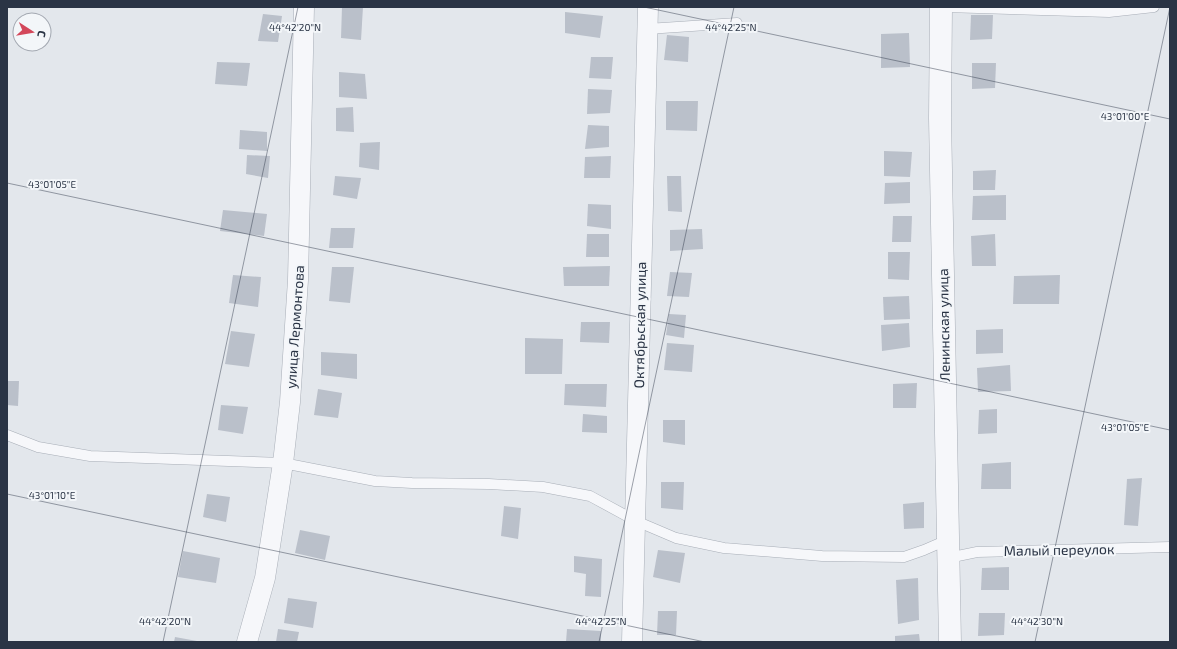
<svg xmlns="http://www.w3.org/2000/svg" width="1177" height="649" font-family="'Exo 2',sans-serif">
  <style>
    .building { fill: #bac0ca }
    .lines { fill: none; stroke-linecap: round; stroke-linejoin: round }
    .service-casing { stroke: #a8aeb7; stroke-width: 11 }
    .minor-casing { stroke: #a8aeb7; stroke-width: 21 }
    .tertiary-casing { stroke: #a8aeb7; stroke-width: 23 }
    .service { stroke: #f6f7fa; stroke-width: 10 }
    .minor { stroke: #f6f7fa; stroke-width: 20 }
    .tertiary { stroke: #f6f7fa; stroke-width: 22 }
    .ticks { fill: none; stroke: #2a3445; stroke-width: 1; stroke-opacity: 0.45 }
    .labels { text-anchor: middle; stroke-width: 4; stroke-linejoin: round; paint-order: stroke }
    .street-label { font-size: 14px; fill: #2a3445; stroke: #f3f6f9 }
    .ticks-label { font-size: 10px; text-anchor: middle; fill: #2a3445; stroke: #f3f6f9; stroke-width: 4; stroke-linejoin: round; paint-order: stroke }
  </style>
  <rect width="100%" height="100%" fill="#e3e7ec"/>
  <g class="building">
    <polygon points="342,7 363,7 361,40 341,38"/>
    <polygon points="565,12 603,16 600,38 565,33"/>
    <polygon points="263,14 282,16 278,42 258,41"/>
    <polygon points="971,15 993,15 992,39 970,40"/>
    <polygon points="909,33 910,67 881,68 881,34"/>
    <polygon points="667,35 689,37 688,62 664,60"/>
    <polygon points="591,57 613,57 611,79 589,78"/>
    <polygon points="217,62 250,63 247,86 215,84"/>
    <polygon points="972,63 996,63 995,88 972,89"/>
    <polygon points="339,72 365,74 367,99 339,97"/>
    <polygon points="588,89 612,90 610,113 587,114"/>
    <polygon points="666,101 698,101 697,131 666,130"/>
    <polygon points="353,107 354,132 336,131 336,108"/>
    <polygon points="588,125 609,126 609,147 585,149"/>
    <polygon points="240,130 267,132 267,151 239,149"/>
    <polygon points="380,142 379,170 359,167 360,143"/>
    <polygon points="884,151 912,152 910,177 884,176"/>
    <polygon points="247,155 270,156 268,178 246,174"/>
    <polygon points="611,156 610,178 584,178 585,157"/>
    <polygon points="996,170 995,190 973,190 973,171"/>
    <polygon points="335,176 361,178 357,199 333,195"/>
    <polygon points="667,176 681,176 682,212 668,211"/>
    <polygon points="910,182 910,203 884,204 885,183"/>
    <polygon points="1006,195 1006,220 972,220 973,196"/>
    <polygon points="588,204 611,205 611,229 587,226"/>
    <polygon points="223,210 267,214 264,236 220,231"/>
    <polygon points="893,216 912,216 911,242 892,242"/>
    <polygon points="331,228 355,228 353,248 329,248"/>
    <polygon points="702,229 703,249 670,251 670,230"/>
    <polygon points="587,234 609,234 609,257 586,257"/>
    <polygon points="995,234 996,266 972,266 971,236"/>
    <polygon points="888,252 910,252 909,280 888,279"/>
    <polygon points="610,266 609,286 564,286 563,267"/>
    <polygon points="332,267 354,267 350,303 329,301"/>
    <polygon points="670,272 692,273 689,297 667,296"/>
    <polygon points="233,275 261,277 258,307 229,303"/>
    <polygon points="1060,275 1059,304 1013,304 1014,276"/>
    <polygon points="909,296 910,319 884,320 883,297"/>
    <polygon points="669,314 686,315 684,338 666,335"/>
    <polygon points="581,322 610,322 609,343 580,342"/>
    <polygon points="909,323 910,347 882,351 881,325"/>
    <polygon points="1003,329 1003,353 976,354 976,330"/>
    <polygon points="231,331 255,334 249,367 225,364"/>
    <polygon points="525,338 563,339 562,374 525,374"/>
    <polygon points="667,343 694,345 692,372 664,370"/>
    <polygon points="321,352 357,354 357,379 321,375"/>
    <polygon points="1010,365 1011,391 978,392 977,368"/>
    <polygon points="7,381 19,381 18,406 7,405"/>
    <polygon points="917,383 916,408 893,408 893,384"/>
    <polygon points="565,384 607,384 606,407 564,405"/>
    <polygon points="318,389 342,393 338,418 314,415"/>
    <polygon points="221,405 248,407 243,434 218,430"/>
    <polygon points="997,409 997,433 978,434 979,410"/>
    <polygon points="583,414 607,416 607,433 582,432"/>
    <polygon points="663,420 685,420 685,445 663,442"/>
    <polygon points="1011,462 1011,489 981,489 982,464"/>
    <polygon points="1142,478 1138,526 1124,525 1127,479"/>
    <polygon points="661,482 684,482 683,510 661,508"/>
    <polygon points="207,494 230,497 226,522 203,517"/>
    <polygon points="924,502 924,528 904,529 903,504"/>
    <polygon points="504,506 521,508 518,539 501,536"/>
    <polygon points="300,530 330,536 325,560 295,553"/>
    <polygon points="658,550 685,553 680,583 653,577"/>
    <polygon points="183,551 220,558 216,583 178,577"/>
    <polygon points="574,556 602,559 601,597 585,596 586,574 574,572"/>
    <polygon points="1009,567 1009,590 981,590 982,568"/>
    <polygon points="918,578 919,620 898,624 896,580"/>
    <polygon points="288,598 317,602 313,628 284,623"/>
    <polygon points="658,611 677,611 676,635 657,635"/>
    <polygon points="979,613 1005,613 1004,635 978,636"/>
    <polygon points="278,629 299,632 297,642 276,642"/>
    <polygon points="567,629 601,631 601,642 566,642"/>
    <polygon points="919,634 920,642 895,642 895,636"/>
    <polygon points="175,637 197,641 197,642 174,642"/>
  </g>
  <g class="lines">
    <g class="service-casing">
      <g id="service">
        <polyline points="945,7 1109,12 1154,7"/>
        <polyline points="647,29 737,23"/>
        <polyline points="7,435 38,447 90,456 283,463 375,481 412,483 489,484 543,487 590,496 636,521 676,538 724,548 822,556 904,557 924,550 947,540"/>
        <polyline points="948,558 977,552 1170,547"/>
      </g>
    </g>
    <g class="minor-casing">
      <g id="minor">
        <polyline points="247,642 265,578 283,463 290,402 298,280 304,7"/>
        <polyline points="632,642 648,7"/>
      </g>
    </g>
    <g class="tertiary-casing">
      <polyline id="tertiary" points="941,7 940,118 950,642"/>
    </g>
    <use href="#service" class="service"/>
    <use href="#minor" class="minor"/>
    <use href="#tertiary" class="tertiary"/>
  </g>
  <path class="ticks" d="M644 7 1170 119M7 183 1170 430M7 494 705 642M163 642 298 7M599 642 734 7M1035 642 1170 7"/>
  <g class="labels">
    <g class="street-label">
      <text transform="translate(640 325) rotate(-89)" y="5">Октябрьская улица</text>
      <text transform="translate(944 325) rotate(-91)" y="5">Ленинская улица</text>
      <text transform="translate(295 327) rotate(-86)" y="5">улица Лермонтова</text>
      <text transform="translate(1059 550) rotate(-1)" y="5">Малый переулок</text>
    </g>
  </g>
  <g class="ticks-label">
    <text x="295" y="31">44°42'20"N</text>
    <text x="731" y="31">44°42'25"N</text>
    <text x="1125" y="120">43°01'00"E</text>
    <text x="52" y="188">43°01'05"E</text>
    <text x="1125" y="431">43°01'05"E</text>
    <text x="52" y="499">43°01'10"E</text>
    <text x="165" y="625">44°42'20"N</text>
    <text x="601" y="625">44°42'25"N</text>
    <text x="1037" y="625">44°42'30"N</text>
  </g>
  <rect width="1177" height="649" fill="none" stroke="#2a3445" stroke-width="16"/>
  <g transform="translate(32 32) rotate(102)"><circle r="19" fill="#f3f6f9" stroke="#a3a8b1"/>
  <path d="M0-3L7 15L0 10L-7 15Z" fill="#d3475a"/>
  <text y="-6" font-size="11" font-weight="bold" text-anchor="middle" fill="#2a3445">С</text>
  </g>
</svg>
